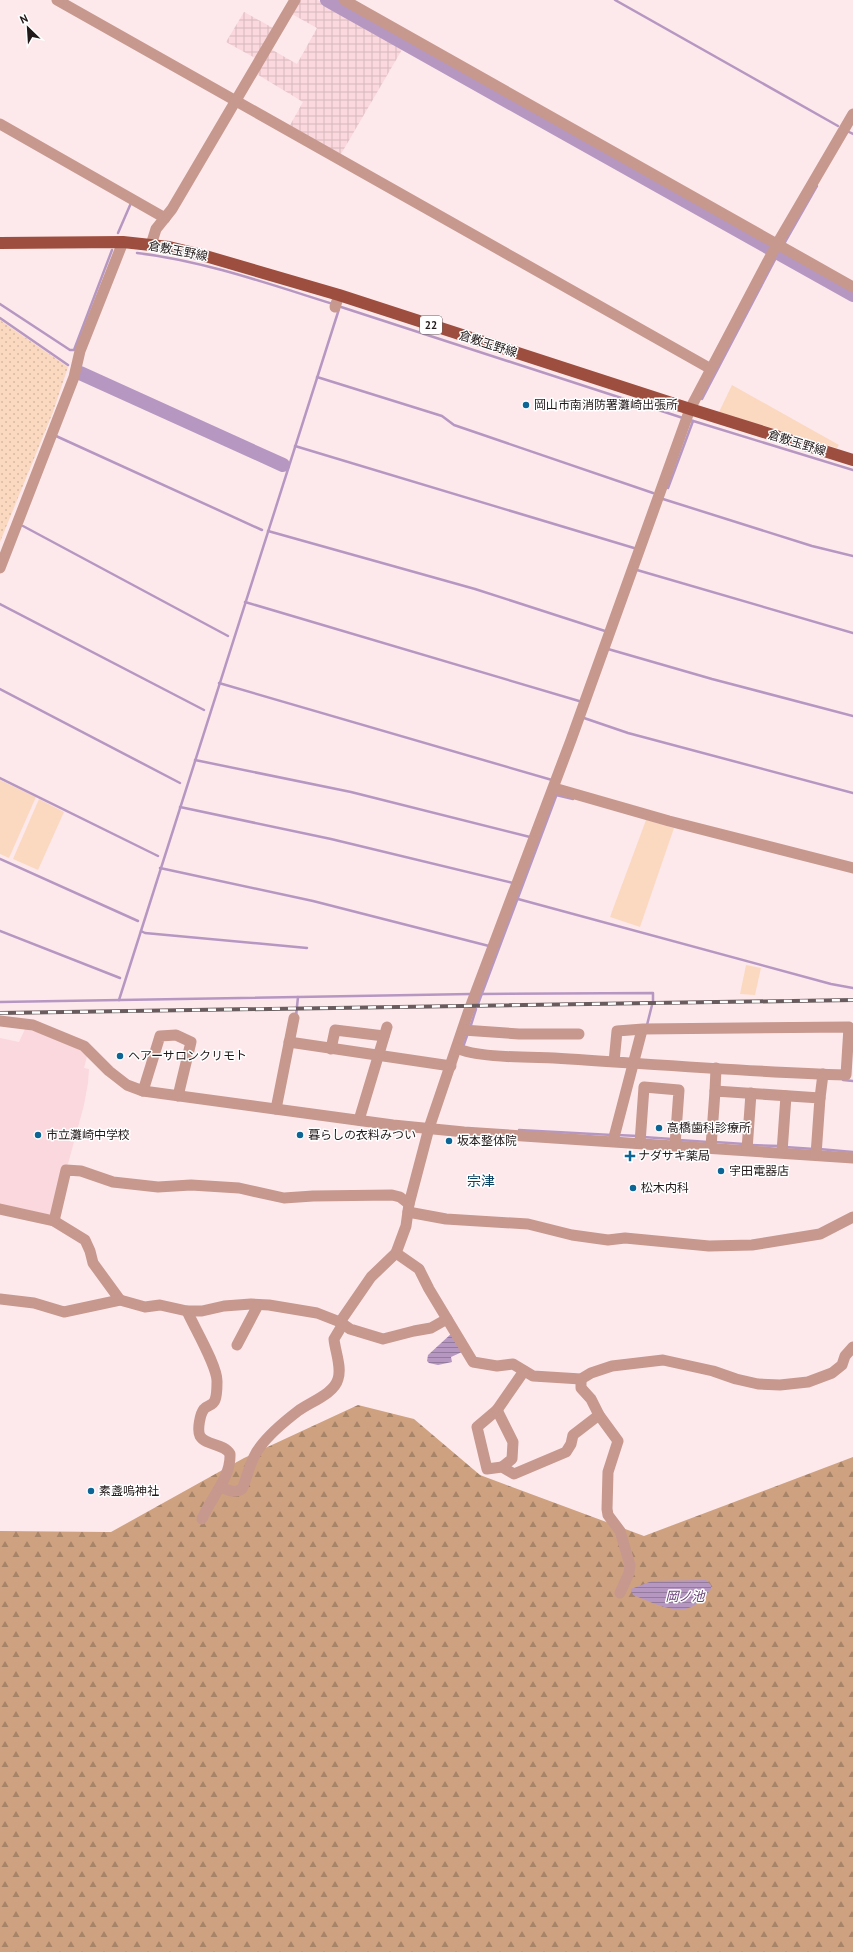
<svg xmlns="http://www.w3.org/2000/svg" width="853" height="1952" font-family="'PT Sans','Noto Sans JP',sans-serif">
  <style>
    .built { fill: #fad8dd }
    .industrial { fill: url(#industrial-grid) }
    .grass { fill: #fbd9c0 }
    .forest { fill: url(#forest-firs) }
    .park { fill: url(#park-dots) }
    .water { fill: url(#water-rules) }
    .lines { fill: none; stroke-linecap: round; stroke-linejoin: round }
    .stream { stroke: #b697c2; stroke-width: 2.5 }
    .river { stroke: #b697c2; stroke-width: 14 }
    .minor { stroke: #c7988e; stroke-width: 11 }
    .major { stroke: #9e4e3e; stroke-width: 12 }
    .rail-casing { stroke: #685c5e; stroke-width: 4 }
    .rail { stroke: #fff; stroke-width: 2.5; stroke-dasharray: 8; stroke-linecap: butt }
    .poi-dot { fill: #0c6595; stroke: #fff; stroke-width: 1.5 }
    .labels { text-anchor: middle; stroke-width: 3; stroke-linejoin: round; paint-order: stroke }
    .shield { fill: #fff; stroke: #645e5f; stroke-width: 1 }
    .shield-label { font-size: 11px; font-weight: bold; fill: #22191a }
    .street-label { font-size: 12px; fill: #22191a; stroke: #fff }
    .poi-label { font-size: 12px; fill: #22191a; stroke: #fff; text-anchor: start }
    .water-label { font-size: 13px; font-style: italic; fill: #683f77; stroke: #fff }
    .quarter-label { font-size: 14px; fill: #064163; stroke: #fff }
  </style>
  <defs>
    <pattern id="industrial-grid" width="8" height="8" patternUnits="userSpaceOnUse"><rect width="8" height="8" fill="#fad8dd"/><path d="M0 4h8M4 0v8" fill="none" stroke="#d6b9bd"/></pattern>
    <pattern id="forest-firs" width="22" height="20" patternUnits="userSpaceOnUse"><rect width="22" height="20" fill="#cea280"/><path d="M5 1l3.5 6h-7zM16 11l3.5 6h-7z" fill="#a78368"/></pattern>
    <pattern id="park-dots" width="8" height="8" patternUnits="userSpaceOnUse"><rect width="8" height="8" fill="#fbd9c0"/><path d="M2 2h.1M6 6h.1" fill="none" stroke="#d7baa4" stroke-width="1.8" stroke-linecap="round"/></pattern>
    <pattern id="water-rules" width="6" height="5" patternUnits="userSpaceOnUse"><rect width="6" height="5" fill="#b697c2"/><path d="M0 2.5h6" fill="none" stroke="#947a9d"/></pattern>
  </defs>
  <rect width="100%" height="100%" fill="#fde9ec"/>
  <polygon class="built" points="25,1029 54,1037 80,1050 87,1056 84,1068 89,1069 88,1083 84,1105 68,1164 64,1166 53,1215 0,1207 0,1038 19,1042"/>
  <g class="industrial">
    <polygon points="298,0 318,0 403,48 341,154 289,127 303,102 255,73 269,48 297,64 317,28 290,13"/>
    <polygon points="244,12 273,28 255,58 226,42"/>
  </g>
  <g class="grass">
    <polygon points="732,385 839,445 837,448 719,412"/>
    <polygon points="0,780 36,797 9,858 0,854"/>
    <polygon points="39,799 64,812 38,870 13,859"/>
    <polygon points="646,820 674,828 640,927 610,917"/>
    <polygon points="746,965 761,968 755,995 740,994"/>
  </g>
  <polygon class="forest" points="358,1405 414,1419 480,1475 644,1536 853,1457 853,1952 0,1952 0,1531 111,1532 244,1458"/>
  <polygon class="park" points="0,320 68,367 53,412 0,542"/>
  <g class="water">
    <polygon points="452,1333 462,1352 451,1357 452,1362 438,1365 429,1363 427,1361 428,1355"/>
    <path d="M706 1580 711 1585V1589C688 1623 664 1607 633 1595L631 1589 652 1581Z"/>
  </g>
  <g class="lines">
    <g class="stream">
      <polyline points="615,0 838,126"/>
      <polyline points="847,131 853,134"/>
      <polyline points="118,233 131,203"/>
      <polyline points="784,244 817,186"/>
      <path d="M137 253C204 261 269 284 333 304"/>
      <polyline points="0,304 70,350 74,350 112,250"/>
      <polyline points="338,306 683,418"/>
      <polyline points="0,318 68,365"/>
      <polyline points="317,377 442,416 454,425 653,493"/>
      <polyline points="702,399 780,250"/>
      <polyline points="690,420 853,470"/>
      <polyline points="56,436 262,530"/>
      <polyline points="295,446 634,548"/>
      <polyline points="668,488 693,421"/>
      <polyline points="663,499 812,546 853,556"/>
      <polyline points="23,526 228,636"/>
      <polyline points="268,531 475,589 605,631"/>
      <polyline points="637,570 853,633"/>
      <polyline points="245,602 579,701"/>
      <polyline points="0,604 204,710"/>
      <polyline points="608,649 712,679 853,716"/>
      <polyline points="219,683 552,780"/>
      <polyline points="0,689 180,783"/>
      <polyline points="584,718 628,733 853,793"/>
      <polyline points="195,760 351,792 530,837"/>
      <polyline points="0,778 158,856"/>
      <polyline points="556,795 573,799"/>
      <polyline points="180,807 331,839 513,883"/>
      <polyline points="0,859 138,921"/>
      <polyline points="160,868 313,901 489,946"/>
      <polyline points="518,899 831,984 853,988"/>
      <polyline points="0,931 120,978"/>
      <polyline points="141,931 145,933 307,948"/>
      <polyline points="480,994 653,993 653,1001"/>
      <polyline points="119,1000 339,309"/>
      <polyline points="0,1002 471,994"/>
      <polyline points="478,1004 558,791"/>
      <polyline points="296,1016 298,997"/>
      <polyline points="647,1025 652,1005"/>
      <polyline points="470,1028 476,1009"/>
      <polyline points="463,1047 468,1033"/>
      <polyline points="843,1080 853,1081"/>
      <polyline points="519,1130 612,1135"/>
      <polyline points="617,1135 638,1136"/>
      <polyline points="643,1137 672,1139"/>
      <polyline points="679,1140 708,1142"/>
      <polyline points="715,1142 744,1144"/>
      <polyline points="751,1145 780,1146"/>
      <polyline points="785,1147 814,1149"/>
      <polyline points="819,1149 853,1152"/>
    </g>
    <g class="river">
      <polyline points="327,0 853,295"/>
      <polyline points="80,373 283,465"/>
    </g>
    <g class="minor">
      <polyline points="57,0 711,369"/>
      <polyline points="344,0 853,287"/>
      <polyline points="853,114 777,244 690,409 571,740 468,1013 429,1128 409,1204 406,1226 396,1253 419,1269 429,1289 473,1362 497,1366 513,1364 533,1376 581,1379 591,1373 612,1366 663,1360 713,1371 736,1379 758,1384 780,1385 808,1382 832,1373 842,1365 845,1356 853,1347"/>
      <polyline points="0,124 165,218"/>
      <polyline points="151,245 156,229 172,209 295,0"/>
      <polyline points="335,307 339,295"/>
      <polyline points="0,568 74,377 80,351 123,242"/>
      <polyline points="554,788 669,821 853,868"/>
      <polyline points="0,1021 33,1025 84,1046 109,1071 127,1085 143,1091 393,1125 464,1132 853,1158"/>
      <polyline points="463,1030 519,1034 579,1034"/>
      <polyline points="289,1042 451,1066"/>
      <path d="M457 1048C476 1058 531 1057 554 1058 651 1064 749 1072 846 1075L849 1027 643 1029 617 1031 614 1062"/>
      <polyline points="331,1049 335,1030 384,1036"/>
      <polyline points="143,1091 160,1036 176,1035 191,1042 178,1096"/>
      <polyline points="715,1091 716,1068"/>
      <polyline points="820,1098 823,1074"/>
      <polyline points="276,1109 294,1018"/>
      <polyline points="359,1120 387,1027"/>
      <polyline points="613,1141 642,1030"/>
      <polyline points="640,1143 644,1087 679,1090 675,1145"/>
      <polyline points="711,1147 715,1091 820,1098 816,1155"/>
      <polyline points="747,1150 751,1093"/>
      <polyline points="782,1152 786,1096"/>
      <polyline points="0,1209 54,1221 85,1240 90,1251 93,1263 120,1300"/>
      <polyline points="408,1212 446,1219 528,1224 572,1235 608,1240 625,1238 709,1246 752,1245 820,1234 853,1217"/>
      <polyline points="54,1221 66,1170 81,1171 113,1182 158,1187 191,1185 239,1188 284,1198 313,1196 392,1195 400,1197 409,1204"/>
      <polyline points="0,1299 34,1303 64,1312 120,1300 145,1307 160,1305 187,1311 202,1311 224,1306 251,1304 269,1305 317,1313 340,1322 350,1329 383,1339 414,1331 431,1328 447,1319"/>
      <path d="M187 1311C194 1327 218 1367 217 1382 217 1387 217 1395 215 1400 213 1406 207 1405 204 1409 200 1414 197 1430 200 1436 206 1446 224 1443 230 1454 231 1478 211 1497 202 1519"/>
      <polyline points="340,1322 371,1277 396,1253"/>
      <polyline points="237,1345 258,1305"/>
      <polyline points="524,1371 497,1410 477,1427 487,1469 502,1467 514,1474 566,1452 571,1444 573,1435 599,1415"/>
      <polyline points="581,1379 581,1388 591,1399 599,1415 618,1441 608,1472 607,1509 608,1515 620,1531 630,1565 629,1573 620,1593"/>
      <polyline points="497,1410 513,1442 512,1459 502,1467"/>
      <path d="M220 1487C228 1490 234 1494 242 1489 248 1476 250 1459 260 1447 270 1433 285 1421 298 1411 310 1402 334 1394 338 1379 342 1367 335 1351 334 1339L343 1324"/>
    </g>
    <polyline class="major" points="0,243 123,242 169,247 202,255 339,295 690,409 853,460"/>
    <g class="rail-casing">
      <polyline id="rail" points="0,1013 853,1000"/>
    </g>
    <use href="#rail" class="rail"/>
  </g>
  <g class="poi-dot">
    <circle cx="526" cy="405" r="4"/>
    <circle cx="120" cy="1056" r="4"/>
    <circle cx="659" cy="1128" r="4"/>
    <circle cx="38" cy="1135" r="4"/>
    <circle cx="300" cy="1135" r="4"/>
    <circle cx="449" cy="1141" r="4"/>
    <path d="M628 1150h4v4h4v4h-4v4h-4v-4h-4v-4h4z"/>
    <circle cx="721" cy="1171" r="4"/>
    <circle cx="633" cy="1188" r="4"/>
    <circle cx="91" cy="1491" r="4"/>
  </g>
  <g class="labels">
    <rect class="shield" x="420" y="316" width="22" height="18" rx="3"/>
    <g class="shield-label">
      <text x="431" y="329">22</text>
    </g>
    <g class="street-label">
      <text transform="translate(178 251) rotate(11)" y="4">倉敷玉野線</text>
      <text transform="translate(488 344) rotate(18)" y="4">倉敷玉野線</text>
      <text transform="translate(797 443) rotate(17)" y="4">倉敷玉野線</text>
    </g>
    <g class="poi-label">
      <text x="534" y="409">岡山市南消防署灘崎出張所</text>
      <text x="128" y="1060">ヘアーサロンクリモト</text>
      <text x="667" y="1132">高橋歯科診療所</text>
      <text x="46" y="1139">市立灘崎中学校</text>
      <text x="308" y="1139">暮らしの衣料みつい</text>
      <text x="457" y="1145">坂本整体院</text>
      <text x="638" y="1160">ナダサキ薬局</text>
      <text x="729" y="1175">宇田電器店</text>
      <text x="641" y="1192">松木内科</text>
      <text x="99" y="1495">素盞嗚神社</text>
    </g>
    <g class="water-label">
      <text x="685" y="1601">岡ノ池</text>
    </g>
    <g class="quarter-label">
      <text x="481" y="1186">宗津</text>
    </g>
  </g>
  <g transform="translate(28 28) rotate(335)" stroke="#ffffff" stroke-width="3" paint-order="stroke">
  <path d="M0-3L7 15L0 10L-7 15Z" fill="#22191a"/>
  <text y="-6" font-size="11" font-weight="bold" text-anchor="middle" fill="#22191a">N</text>
  </g>
</svg>
